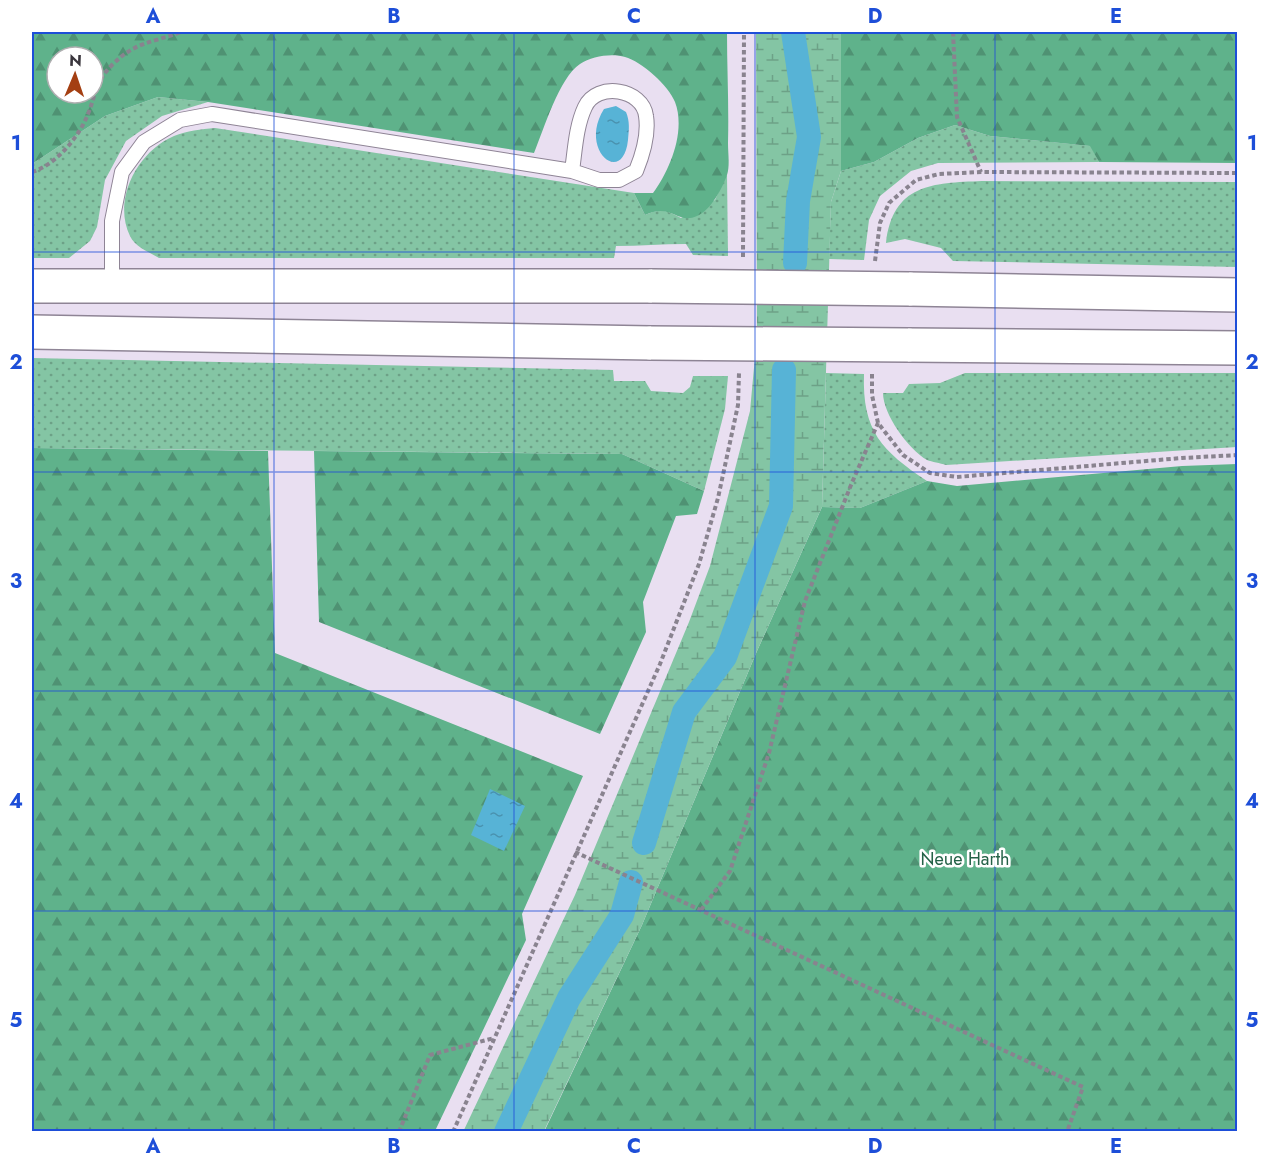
<svg xmlns="http://www.w3.org/2000/svg" width="1269" height="1163" font-family="Jost,sans-serif">
  <style>
    .grass { fill: url(#grass-dots) }
    .forest { fill: url(#forest-firs); fill-rule: evenodd }
    .wetland { fill: url(#wetland-marsh) }
    .water { fill: url(#water-ripples) }
    .lines { fill: none; stroke-linecap: round; stroke-linejoin: round }
    .canal { stroke: #57b3d6; stroke-width: 24 }
    .lane-casing { stroke: #8e8495; stroke-width: 16 }
    .highway-casing { stroke: #8e8495; stroke-width: 36 }
    .path { stroke: #89838f; stroke-width: 4; stroke-dasharray: 4.5 3; stroke-linecap: butt }
    .lane { stroke: #fff; stroke-width: 14 }
    .highway { stroke: #fff; stroke-width: 33 }
    .highway-bridge-casing { stroke: #8e8495; stroke-width: 36; stroke-linecap: butt }
    .highway-bridge { stroke: #fff; stroke-width: 33 }
    .grid { fill: none; stroke: #1d4ed8; stroke-width: 1.5; stroke-opacity: 0.55 }
    .labels { text-anchor: middle; stroke-width: 5; stroke-linejoin: round; paint-order: stroke }
    .park-label { font-size: 18px; fill: #246247; stroke: #fff }
    .neatline { fill: none; stroke: #1d4ed8; stroke-width: 2 }
    .grid-label { font-size: 20px; text-anchor: middle; font-weight: bold; fill: #1d4ed8 }
  </style>
  <defs>
    <pattern id="grass-dots" width="8" height="8" patternUnits="userSpaceOnUse" patternTransform="scale(1.5)"><rect width="8" height="8" fill="#84c5a4"/><path d="M2 2h.1M6 6h.1" fill="none" stroke="#6da187" stroke-width="1.8" stroke-linecap="round"/></pattern>
    <pattern id="forest-firs" width="22" height="20" patternUnits="userSpaceOnUse" patternTransform="scale(1.5)"><rect width="22" height="20" fill="#5fb28b"/><path d="M5 1l3.5 6h-7zM16 11l3.5 6h-7z" fill="#4f9273"/></pattern>
    <pattern id="wetland-marsh" width="20" height="14" patternUnits="userSpaceOnUse" patternTransform="scale(1.5)"><rect width="20" height="14" fill="#84c5a4"/><path d="M1 5h8M5 5V1M11 12h8M15 12V8" fill="none" stroke="#6da187"/></pattern>
    <pattern id="water-ripples" width="26" height="14" patternUnits="userSpaceOnUse" patternTransform="scale(1.5)"><rect width="26" height="14" fill="#57b3d6"/><path d="M2 4q2-2 4 0t4 0M15 11q2-2 4 0t4 0" fill="none" stroke="#4992af"/></pattern>
  </defs>
  <rect width="100%" height="100%" fill="#e9dff1"/>
  <g class="grass">
    <polygon points="158,97 208,102 162,116 126,141 105,180 97,227 90,241 69,258 32,258 32,164 105,116"/>
    <polygon points="955,125 990,136 1091,146 1099,162 938,163 911,171 880,196 869,220 864,260 829,259 831,202 841,171 874,162 918,138"/>
    <path d="M215 128 634 193 645 215C660 208 667 210 681 218L715 200 727 174 728 256 693 255 686 244C662 244 640 246 616 246L614 258H159C149 252 135 247 130 236 112 199 138 151 174 136 187 131 201 129 215 128Z"/>
    <path d="M982 181 1237 182V267L953 261 941 248 905 239 886 243C893 184 932 183 982 181Z"/>
    <polygon points="32,358 613,370 614,381 645,381 651,391 683,393 690,387 693,376 728,376 725,409 704,491 622,454 32,448"/>
    <path d="M826 373 864 374C862 431 882 451 927 481L860 508 822 507Z"/>
    <path d="M965 373H1237V447L946 465C940 463 932 462 927 460 908 449 883 414 883 393H903L909 384 940 383Z"/>
  </g>
  <g class="forest">
    <path d="M32 32H727C727 69 729 106 728 143 728 153 730 166 727 175 722 189 711 210 697 216 677 225 671 202 645 215L634 193H653C670 170 686 131 675 102 669 86 641 61 625 57 612 53 592 56 580 64 559 78 544 129 534 153L208 102 158 97 105 116 32 164ZM57 57H93V93H57Z"/>
    <polygon points="841,32 1237,32 1237,163 1099,162 1090,146 990,136 955,125 918,138 874,162 841,171"/>
    <polygon points="32,448 268,451 275,653 583,776 522,914 526,940 435,1131 32,1132"/>
    <polygon points="314,451 622,454 704,491 697,514 676,516 643,602 646,632 600,734 319,622"/>
    <polygon points="1237,464 1237,1131 544,1132 642,925 757,651 822,507 860,508 927,481 957,486 1182,466"/>
  </g>
  <polygon class="wetland" points="756,32 841,32 841,171 831,202 822,507 757,651 642,925 544,1131 463,1132 575,895 689,622 710,566 750,411 757,335"/>
  <g class="water">
    <path d="M616 106 626 112C630 122 629 129 628 140 623 187 578 150 604 109Z"/>
    <polygon points="490,789 525,806 504,851 471,835"/>
  </g>
  <g class="lines">
    <g class="canal">
      <polyline points="793,32 809,137 798,201 795,263"/>
      <polyline points="644,843 684,712 725,657 781,506 784,370"/>
      <polyline points="506,1132 569,998 622,915 631,882"/>
    </g>
    <g class="lane-casing">
      <path id="lane" d="M112 287V221L122 172 144 142 180 120 212 114 572 171 599 180H619L636 171C643 154 649 135 646 116 643 89 597 81 585 107 576 126 575 150 572 171"/>
    </g>
    <g class="highway-casing">
      <g id="highway">
        <polyline points="32,286 652,286"/>
        <polyline points="909,289 1238,295"/>
        <polyline points="32,332 651,343"/>
        <polyline points="908,345 1238,348"/>
      </g>
    </g>
    <g class="path">
      <polyline points="953,32 957,117 981,172"/>
      <path d="M32 172C56 165 79 137 88 114 96 94 95 82 112 65 136 41 152 43 181 32"/>
      <polyline points="743,257 744,32"/>
      <polyline points="875,261 880,223 889,203 916,180 939,174 981,172 1238,173"/>
      <polyline points="872,374 872,395 878,423 903,455 930,473 957,477 1182,458 1238,455"/>
      <polyline points="575,852 1083,1087 1067,1132"/>
      <polyline points="701,910 730,871 769,753 805,601 851,485 878,423"/>
      <polyline points="399,1132 430,1055 494,1038"/>
      <polyline points="453,1132 660,664 699,564 718,498 738,405 739,373"/>
    </g>
    <use href="#lane" class="lane"/>
    <use href="#highway" class="highway"/>
    <g class="highway-bridge-casing">
      <g id="highway-bridge">
        <polyline points="652,286 909,289"/>
        <polyline points="651,343 908,345"/>
      </g>
    </g>
    <use href="#highway-bridge" class="highway-bridge"/>
  </g>
  <path class="grid" d="M274 32V1132M514 32V1132M755 32V1132M995 32V1132M32 252H1238M32 472H1238M32 691H1238M32 911H1238"/>
  <g class="labels">
    <g class="park-label">
      <text x="965" y="865">Neue Harth</text>
    </g>
  </g>
  <rect width="1269" height="1163" fill="none" stroke="#ffffff" stroke-width="66"/>
  <g transform="translate(75 75) rotate(2)"><circle r="28" fill="#ffffff" stroke="#b0afb1" stroke-width="1.5"/>
  <path d="M0-4.5L10 22L0 15L-10 22Z" fill="#a43f12"/>
  <text y="-9" font-size="16" font-weight="bold" text-anchor="middle" fill="#3a363d">N</text>
  </g>
  <rect x="33" y="33" width="1203" height="1097" class="neatline"/>
  <g class="grid-label">
    <text x="153" y="23">A</text>
    <text x="394" y="23">B</text>
    <text x="634" y="23">C</text>
    <text x="875" y="23">D</text>
    <text x="1116" y="23">E</text>
    <text x="16" y="150">1</text>
    <text x="1252" y="150">1</text>
    <text x="16" y="369">2</text>
    <text x="1252" y="369">2</text>
    <text x="16" y="588">3</text>
    <text x="1252" y="588">3</text>
    <text x="16" y="808">4</text>
    <text x="1252" y="808">4</text>
    <text x="16" y="1027">5</text>
    <text x="1252" y="1027">5</text>
    <text x="153" y="1153">A</text>
    <text x="394" y="1153">B</text>
    <text x="634" y="1153">C</text>
    <text x="875" y="1153">D</text>
    <text x="1116" y="1153">E</text>
  </g>
</svg>
